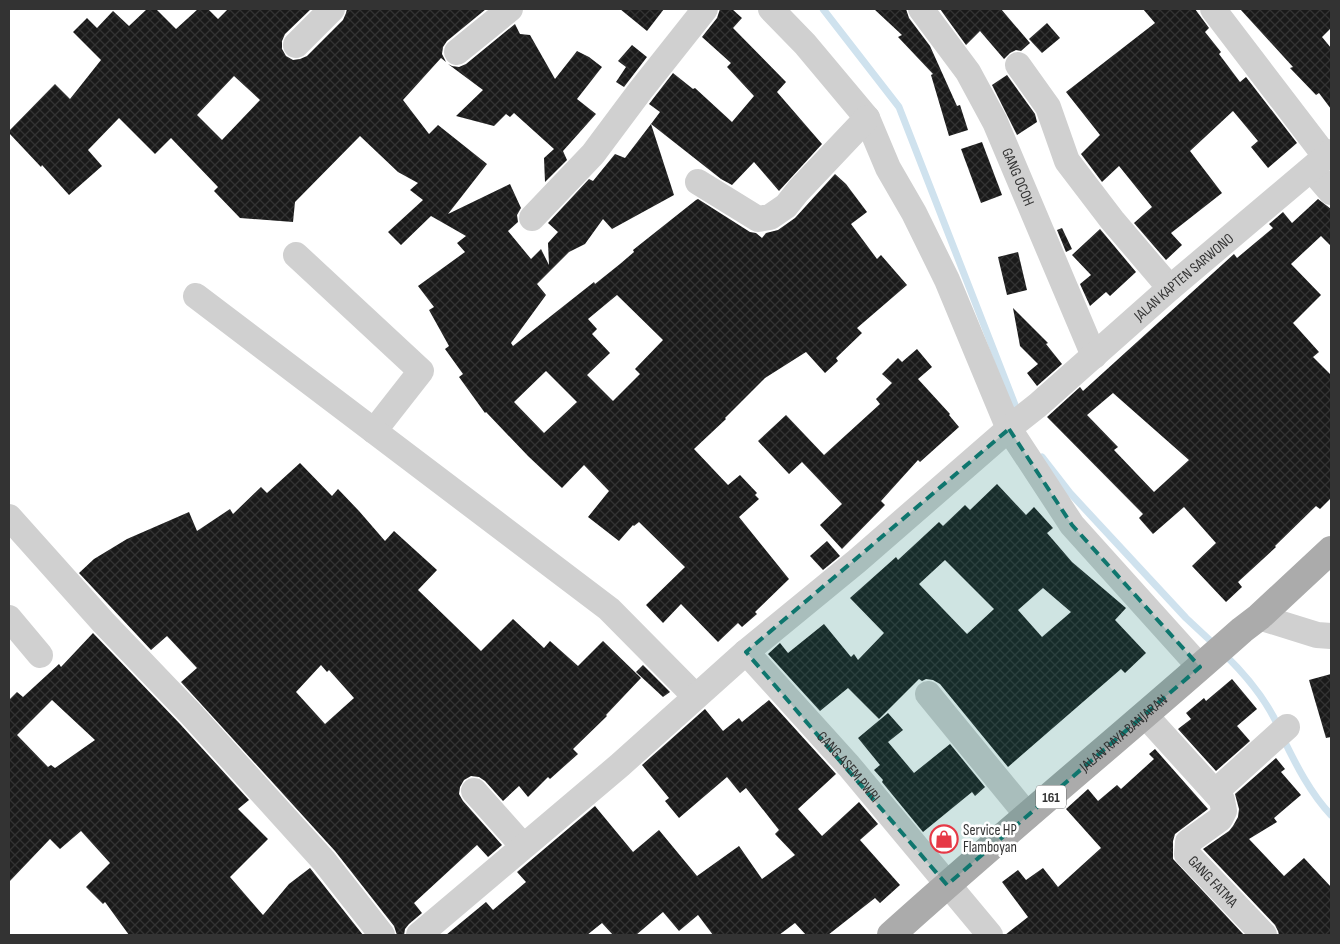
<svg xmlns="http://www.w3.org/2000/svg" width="1340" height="944" font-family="'Sofia Sans Condensed',sans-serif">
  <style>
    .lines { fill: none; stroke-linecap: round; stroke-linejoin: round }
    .stream { stroke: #cfe2ee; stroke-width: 7 }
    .building { fill: url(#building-cross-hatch); fill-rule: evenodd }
    .minor { stroke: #d0d0d0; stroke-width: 26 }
    .major { stroke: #ababab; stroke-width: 28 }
    .marked { fill: #0f766e; fill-opacity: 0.2; stroke: #0f766e; stroke-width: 4; stroke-dasharray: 10 6; stroke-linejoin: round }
    .labels { text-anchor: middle; stroke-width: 5; stroke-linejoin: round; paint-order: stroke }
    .shield { fill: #fff; stroke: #707070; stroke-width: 1 }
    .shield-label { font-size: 14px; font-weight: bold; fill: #333 }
    .street-label { font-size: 15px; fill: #333; stroke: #fff }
    .poi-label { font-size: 15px; fill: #333; stroke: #fff; text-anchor: start }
  </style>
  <defs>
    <pattern id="building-cross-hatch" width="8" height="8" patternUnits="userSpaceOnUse" patternTransform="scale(1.25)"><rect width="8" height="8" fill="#1a1a1a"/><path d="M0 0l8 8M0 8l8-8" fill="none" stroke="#333"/></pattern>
  </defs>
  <rect width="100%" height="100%" fill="#fff"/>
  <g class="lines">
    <g class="stream">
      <polyline points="823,9 899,107 1019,415"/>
      <polyline points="1042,457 1070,493 1186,618 1216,646"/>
      <path d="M1223 653C1246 675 1266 699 1279 728"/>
      <path d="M1283 738C1296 765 1311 794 1331 815"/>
    </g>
  </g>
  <g class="building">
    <path d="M147 9H156L176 29 198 9H208L218 19 228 9H311L285 34 282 41V49L286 56 293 60 300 59 307 56 343 20 346 13 347 9H486L447 41 443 47 442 54 446 62 441 58 403 100 429 134 438 125 487 164 448 214 510 184 521 208 517 215 518 222 508 231 531 259 541 249 549 265 548 243 558 232 548 223 589 179 593 181 615 154 625 158 651 124 674 195 612 229 603 219 585 244 569 252 537 284 546 295 511 343 513 346 594 282 595 284 620 264 634 252 633 250 696 200 698 199 750 232 756 233 762 238 766 233 778 230 795 218 835 174 846 184 867 212 851 224 877 259 881 255 907 285 857 328 862 333 836 358 838 361 825 373 806 352 765 378 725 418 726 419 694 449 728 485 740 475 757 493 755 495 759 499 739 517 789 579 755 612 757 614 742 627 738 623 718 642 681 604 663 623 646 605 685 567 639 522 634 526 633 525 619 541 588 517 609 491 584 465 562 488 528 456 486 412 485 413 459 377 463 374 445 349 449 346 429 310 434 307 418 286 465 252 457 243 466 236 431 216 401 245 388 232 423 200 410 190 418 183 398 172 360 136 295 202 293 222 240 218 214 191 218 187 171 138 155 154 119 118 88 150 102 166 69 195 42 165 41 167 9 133V131L55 84 70 99 101 60 73 32 87 18 97 28 113 11 129 26ZM234 76 260 100 222 140 197 115ZM617 295 663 340 635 369 640 374 613 401 587 375 610 353 592 334 597 329 588 319ZM546 371 577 402 544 433 514 402Z"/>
    <polygon points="620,9 664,9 647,31"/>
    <polygon points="720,9 732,9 742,18 733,28 786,82 777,92 822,144 779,191 754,162 732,185 721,179 651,124 660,112 649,104 673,73 693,89 695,88 732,122 754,96 727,67 731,63 702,37 717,18"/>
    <polygon points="874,9 906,9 909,18 930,46 957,106 960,105 968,130 949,136 931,75 933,74 898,37 902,35"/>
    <polygon points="940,9 1001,9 1030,43 1021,51 1016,50 1010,53 1004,59 980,31 966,45"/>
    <polygon points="1143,9 1195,9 1209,28 1205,32 1221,52 1219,54 1240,82 1246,77 1297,143 1268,168 1251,147 1258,141 1233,111 1190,151 1222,193 1171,233 1182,245 1166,260 1134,223 1152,207 1119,166 1102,182 1081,154 1100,135 1066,92 1155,23"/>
    <polygon points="1240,9 1331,9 1331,28 1322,37 1331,48 1331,109 1319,93 1316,95 1290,68 1293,67"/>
    <polygon points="1047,23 1060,38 1042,53 1029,39"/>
    <polygon points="515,24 520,34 530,35 555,79 577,51 589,57 602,67 577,99 596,114 563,151 567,160 545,182 544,158 554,149 514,113 510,117 506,114 494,126 456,116 483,90 448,64 452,66 459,67 466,64"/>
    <polygon points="632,45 647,57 624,87 616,82 626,67 618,61"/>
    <polygon points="1007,75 1035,114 1037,122 1017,135 992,85"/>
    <polygon points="982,142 1002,195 981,203 961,149"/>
    <path d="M1318 199 1331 209V246L1321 236 1291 264 1321 295 1293 323 1319 352 1313 357 1331 375V498L1320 509 1316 506 1275 546 1276 547 1238 582 1242 587 1226 602 1192 566 1216 543 1184 507 1153 534 1139 518 1143 514 1047 417 1080 387 1083 391 1234 254 1237 258 1273 228 1269 224 1283 212 1292 223ZM1113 393 1189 460 1154 492 1114 450 1118 447 1087 415Z"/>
    <polygon points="1062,228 1072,249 1066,252 1057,230"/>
    <polygon points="1100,229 1136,272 1110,296 1106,292 1090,306 1080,284 1091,275 1072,255"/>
    <polygon points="1018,252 1027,290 1007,295 998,257"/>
    <polygon points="1013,308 1048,343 1046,344 1062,364 1037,386 1027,373 1038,364 1020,346"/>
    <polygon points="917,349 932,367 918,379 950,414 949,415 959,427 920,462 918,460 881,501 885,505 842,549 820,525 842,504 802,462 789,474 758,441 786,415 824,455 880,404 876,399 892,383 882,374 898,358 902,362"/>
    <path d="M300 463 332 496 338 489 359 511 385 541 394 531 437 570 418 590 481 651 513 619 544 648 550 641 578 666 603 641 641 678 606 715 607 716 573 749 578 754 550 779 548 777 528 797 519 786 503 801 485 781 479 777 471 776 464 780 460 787 459 794 463 801 502 845 488 857 477 845 414 903 422 913 409 924 405 929 404 935H397L394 926 335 851 181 682 197 668 167 636 151 650 79 573 94 559 127 539 189 512 197 531 230 509 233 514 261 487 267 493ZM321 665 327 672 329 670 354 698 325 724 296 692Z"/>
    <path d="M997 484 1026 515 1034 507 1053 528 1047 533 1072 562 1126 608 1115 620 1146 653 1125 673 1121 669 1008 767 940 684 933 680 926 679 922 681 919 679 879 719 848 688 820 711 768 654 780 643 788 653 824 624 851 657 854 654 858 660 884 633 850 598 896 557 898 560 939 522 943 526 965 505 970 510ZM945 560 994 609 967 634 919 584ZM1043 588 1071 612 1042 637 1018 610Z"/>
    <polygon points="827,541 840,556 823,570 810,556"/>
    <path d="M93 633 180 724 249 800 238 809 268 839 230 877 263 915 289 884 310 868 363 935H129L105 902 103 904 86 887 110 863 81 831 60 849 50 839 9 882V700L17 692 23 697 59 664 61 667ZM52 700 95 740 55 768 51 765 48 767 17 735Z"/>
    <polygon points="643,665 670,692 663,697 636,672"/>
    <polygon points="1331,674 1331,737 1326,738 1309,680"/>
    <polygon points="1232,679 1257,709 1237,726 1250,741 1216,771 1178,729 1191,719 1186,713 1204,698 1206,701"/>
    <polygon points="769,700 836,774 798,809 822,836 859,802 878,824 860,840 900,885 880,903 875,898 828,935 806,935 795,923 779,935 713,935 698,915 679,931 663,912 636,935 613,935 602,923 587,935 446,935 486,902 493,910 526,882 517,872 595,806 633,852 659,830 697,876 739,846 762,879 795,855 775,834 779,830 746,788 740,793 727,777 679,818 665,801 669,798 642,765 705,709 723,731 739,718 742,722"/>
    <polygon points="888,713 903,730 888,742 914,773 950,744 985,787 975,796 972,792 923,832 882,782 883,780 874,770 880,765 858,738"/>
    <polygon points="1155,749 1208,809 1175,834 1173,841 1173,859 1244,935 1005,935 1028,917 1002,882 1018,870 1026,880 1043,868 1058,887 1101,848 1066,809 1088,789 1098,801 1117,785 1121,789 1154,759 1149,754"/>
    <polygon points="1276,758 1285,769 1281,772 1301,795 1274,818 1277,822 1249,839 1284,876 1304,858 1331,887 1331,935 1279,935 1278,931 1275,925 1203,849 1229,831 1233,826 1238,817 1239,809 1235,794"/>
  </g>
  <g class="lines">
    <g class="minor">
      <polyline points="771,9 805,44 867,118 888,168 914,213 947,280 1009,429 1072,525 1200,667"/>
      <path id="s1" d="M921 9 968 72 995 122 1094 356"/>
      <polyline points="1213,9 1326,157"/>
      <polyline points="296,45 332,9"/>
      <polyline points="457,52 510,9"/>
      <polyline points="1018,65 1048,107 1067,161 1112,220 1170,288"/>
      <polyline points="1312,170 1331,192"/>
      <polyline points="698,182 758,219 770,217 786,206 798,191 867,118"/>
      <polyline points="532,218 593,154 640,91 705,9"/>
      <polyline points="296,255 421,371 374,431"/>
      <polyline points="196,296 609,609 695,696"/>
      <polyline points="9,517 103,622 191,714 324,861 382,935"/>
      <polyline points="1259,617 1317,635 1331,636"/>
      <polyline points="9,618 40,655"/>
      <path id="s2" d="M746 652 849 766 990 935"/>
      <polyline points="928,694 1028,816"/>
      <path id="s3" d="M1145 715 1222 800 1224 811 1220 819 1188 842 1187 854 1264 935"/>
      <polyline points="474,791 523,846"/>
      <polyline points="1215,792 1287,727"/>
      <path id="s4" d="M419 935 620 765 746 652 857 561 1019 420 1038 405 1170 288 1331 152"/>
    </g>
    <path class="major" id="s5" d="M891 935C1006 831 1126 733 1242 630L1259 617 1331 550"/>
  </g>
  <path class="marked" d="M1009 429 1072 525 1200 667 947 885 746 652Z"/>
  <defs>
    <g id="shop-ring" transform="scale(1.4375)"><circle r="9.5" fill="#fff" stroke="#e63946" stroke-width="1.5"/><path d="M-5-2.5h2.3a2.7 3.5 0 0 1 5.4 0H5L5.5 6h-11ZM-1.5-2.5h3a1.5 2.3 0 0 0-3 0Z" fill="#e63946"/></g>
  </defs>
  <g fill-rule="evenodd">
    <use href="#shop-ring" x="944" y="839"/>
  </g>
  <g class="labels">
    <rect class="shield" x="1036" y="785.5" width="30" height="23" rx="4"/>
    <g class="shield-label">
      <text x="1051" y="802">161</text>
    </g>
    <g class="street-label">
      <text dy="5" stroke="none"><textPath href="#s1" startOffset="195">GANG OCOH</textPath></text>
      <text dy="5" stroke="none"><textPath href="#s4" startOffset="1009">JALAN KAPTEN SARWONO</textPath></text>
      <text dy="5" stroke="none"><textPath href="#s5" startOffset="308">JALAN RAYA BANJARAN</textPath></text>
      <text dy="5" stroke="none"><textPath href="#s2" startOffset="154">GANG ASEM PWRI</textPath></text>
      <text dy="5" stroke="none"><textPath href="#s3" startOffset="224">GANG FATMA</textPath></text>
    </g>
    <g class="poi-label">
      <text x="963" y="835">Service HP<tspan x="963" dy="17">Flamboyan</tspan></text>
    </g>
  </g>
  <rect width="1340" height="944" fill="none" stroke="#333333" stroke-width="20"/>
</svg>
